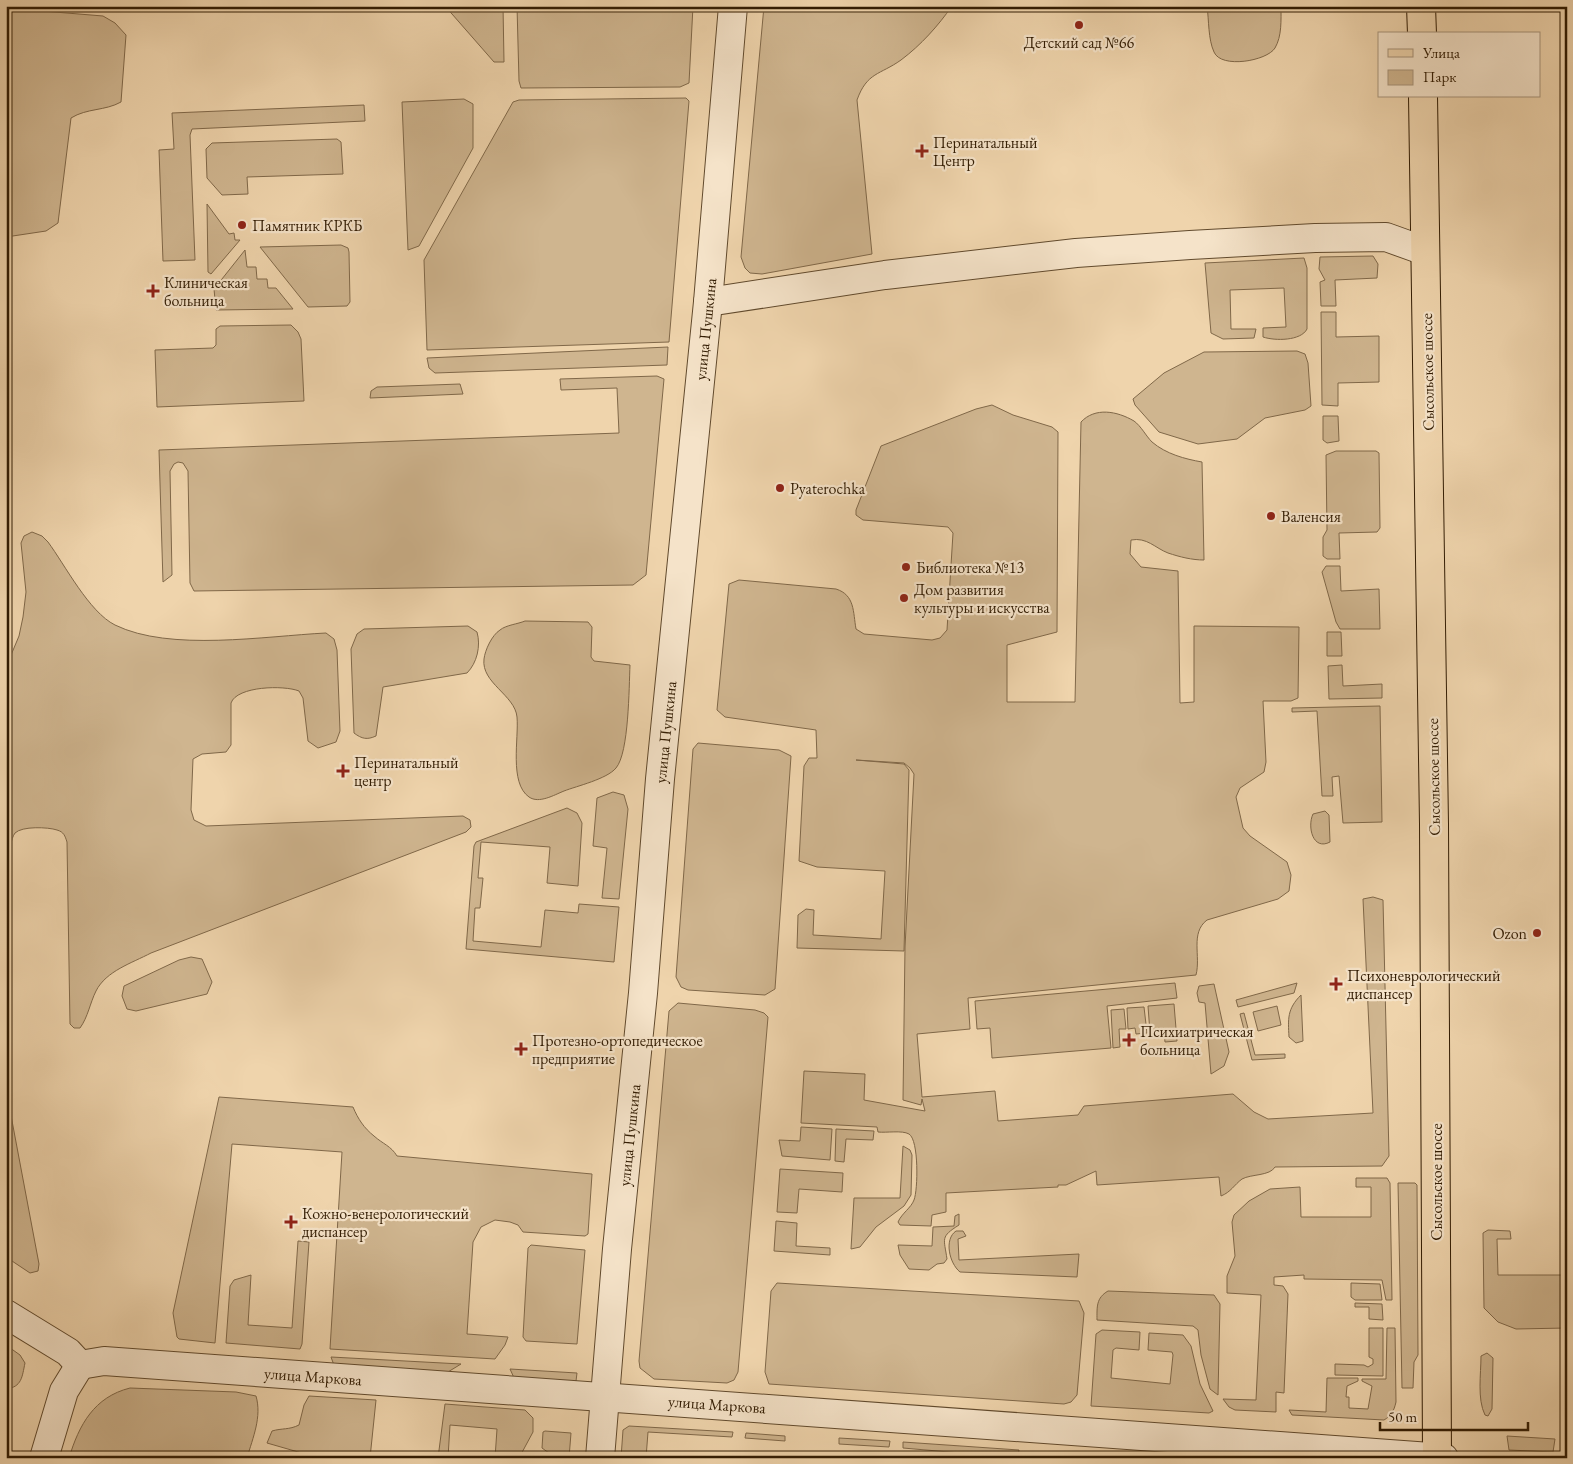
<svg xmlns="http://www.w3.org/2000/svg" width="1573" height="1464" font-family="'EB Garamond',serif">
  <style>
    .green { fill: #cfb58f; stroke: #806849 }
    .lines { fill: none; stroke-linecap: round; stroke-linejoin: round }
    .minor-casing { stroke: #614a2d; stroke-width: 30 }
    .major-casing { stroke: #321c03; stroke-width: 30 }
    .minor { stroke: #f5e3c9; stroke-width: 28 }
    .major { stroke: #efd4ac; stroke-width: 28 }
    .poi-dot { fill: #8f2418; stroke: #f5e3c9; stroke-width: 2 }
    .labels { text-anchor: middle; stroke-width: 4.5; stroke-linejoin: round; paint-order: stroke }
    .poi-label { font-size: 16px; fill: #321c03; stroke: #f5e3c9; text-anchor: start }
    .street-label { font-size: 16px; fill: #321c03; stroke: #f5e3c9 }
  </style>
  <rect width="100%" height="100%" fill="#efd4ac"/>
  <filter id="stains"><feTurbulence type="fractalNoise" baseFrequency=".004" numOctaves="4"/><feColorMatrix values="0 0 0 0 .2 0 0 0 0 .09 0 0 0 0 .02 0 0 0 .5 -.17"/></filter>
  <radialGradient id="worn" r=".72"><stop offset=".6" stop-color="#630" stop-opacity="0"/><stop offset="1" stop-color="#630" stop-opacity=".3"/></radialGradient>
  <g class="green">
    <polygon points="445,6 503,6 504,62 494,62"/>
    <polygon points="517,6 693,6 689,83 680,87 521,88 519,81"/>
    <path d="M764 6H952C938 26 921 45 901 60 880 75 867 72 857 100L872 254 762 274 750 273 745 268 741 257Z"/>
    <path d="M1207 6H1281C1281 20 1282 36 1275 48 1267 61 1221 69 1214 52 1208 39 1209 20 1207 6Z"/>
    <path d="M6 8 103 16 115 23 126 35 121 102C105 111 87 108 71 118L58 223 46 231 6 237Z"/>
    <polygon points="686,98 689,101 669,342 427,350 424,260 513,102 519,100"/>
    <polygon points="464,99 473,104 473,148 419,246 408,250 402,102"/>
    <polygon points="364,105 365,121 192,129 190,135 195,260 163,261 159,150 174,149 172,113"/>
    <polygon points="337,139 341,142 343,174 247,177 248,194 222,195 207,178 206,149 212,143"/>
    <polygon points="207,204 229,234 234,233 235,240 240,240 211,274 208,272"/>
    <polygon points="341,245 348,248 349,252 350,302 347,306 308,307 260,247"/>
    <polygon points="245,250 247,267 256,267 257,279 267,279 268,288 276,288 293,309 216,310 214,289"/>
    <polygon points="1373,256 1378,264 1377,278 1335,280 1336,306 1321,306 1320,282 1325,280 1319,269 1320,257"/>
    <path d="M1304 258 1307 268V329C1301 341 1275 341 1263 337V328L1286 327 1284 288 1230 290 1231 329H1256L1254 338 1223 339 1211 333 1205 263Z"/>
    <polygon points="1321,312 1336,312 1336,337 1379,336 1379,382 1338,383 1338,406 1322,405"/>
    <polygon points="291,325 298,332 301,339 304,401 157,407 155,350 213,348 216,345 216,329 220,326"/>
    <polygon points="668,347 667,365 435,373 429,368 427,358"/>
    <polygon points="1297,351 1305,354 1308,363 1311,406 1305,410 1265,418 1237,439 1198,444 1159,432 1135,405 1133,399 1164,373 1204,352"/>
    <polygon points="657,376 664,379 646,575 633,585 194,591 190,583 188,471 183,463 178,462 174,464 170,471 172,575 163,582 159,450 619,433 617,388 561,390 560,379"/>
    <polygon points="460,384 463,394 370,398 371,391 377,387"/>
    <path d="M992 405 1013 415 1052 427 1058 432 1057 632 1007 645V702H1075L1081 422C1095 407 1117 411 1134 421 1141 426 1146 436 1152 442 1166 454 1185 459 1202 462L1204 560C1192 560 1180 557 1168 553 1155 548 1147 537 1131 540L1130 554 1141 567 1178 571 1180 703 1194 702V626L1299 627 1298 698 1291 701H1263L1266 762 1264 772 1240 788 1236 797 1243 828 1250 836 1287 862 1291 875 1289 891 1278 899 1207 920C1190 933 1201 956 1196 975L968 998 970 1029 917 1034 922 1097 995 1091 998 1121 1078 1115 1084 1106 1233 1094 1254 1112 1268 1119 1373 1113 1363 899 1373 897 1383 900 1389 1156 1382 1166 1275 1167C1270 1176 1251 1174 1242 1179 1234 1185 1231 1192 1221 1196L1219 1177 1097 1185 1096 1171 1066 1185H1058V1187L946 1193V1212L932 1215 931 1226 900 1225 898 1222C902 1213 911 1208 914 1200 918 1190 919 1140 909 1134 902 1130 886 1133 878 1132L877 1127 801 1123 804 1071 865 1074 864 1100 925 1111 922 1099 921 1105 903 1100 905 947 914 774 910 768 904 763 856 760 904 764 909 770 904 951 797 948 798 915 806 909 814 910 813 935 881 939 885 871 817 867 799 861 804 766 809 758H817L816 730 725 717 717 710 729 584 739 580 836 589C855 595 853 612 856 629L864 634 932 640 940 638 947 630 953 533 948 527 863 520 856 515V510L881 446 976 409Z"/>
    <polygon points="1323,416 1338,416 1339,441 1327,443 1323,440"/>
    <polygon points="1336,451 1376,451 1379,453 1380,528 1377,532 1339,533 1340,559 1327,559 1323,556 1323,537 1327,530 1326,455"/>
    <path d="M32 532 42 536 48 542C65 565 89 612 115 625 170 652 265 636 326 633L334 639 337 650 340 731 336 742 318 748 308 741 303 698 299 691C284 685 237 686 231 703V745L226 752 202 754 193 759 191 810 194 820 206 826 463 816 470 820 471 827 466 832 151 953C132 963 106 971 96 991 90 1003 88 1017 80 1028H74L70 1024 67 842C65 836 64 832 57 830 48 827 22 826 15 833 10 840 12 848 6 854V667L19 636 23 617 26 592 21 543 24 536Z"/>
    <polygon points="1326,566 1340,566 1341,591 1379,589 1380,629 1340,629 1336,622 1322,572"/>
    <path d="M525 621 588 622 592 627 591 657 594 661 630 665C629 687 629 753 616 768 607 779 577 786 564 791 554 795 539 804 529 797 509 783 519 738 517 717 515 695 481 683 484 659 485 650 492 635 500 630 506 625 518 624 525 621Z"/>
    <path d="M468 626 477 632C481 646 477 663 467 673L383 687 376 736C367 740 362 739 354 733L351 649 357 634 364 629Z"/>
    <polygon points="1327,632 1341,632 1342,656 1327,656"/>
    <polygon points="1342,665 1343,686 1382,684 1382,698 1329,699 1328,666"/>
    <polygon points="1380,706 1382,822 1343,823 1339,776 1332,777 1333,796 1322,796 1317,711 1292,712 1292,708"/>
    <polygon points="698,743 779,750 791,756 775,989 765,995 688,990 681,987 676,977 693,749"/>
    <polygon points="613,792 624,795 628,809 619,899 602,898 607,848 593,846 597,798"/>
    <polygon points="567,808 577,813 582,823 578,886 547,883 550,847 481,842 478,878 483,878 480,908 475,908 473,941 541,947 545,910 578,913 579,904 619,907 614,962 466,949 474,846 476,842"/>
    <path d="M1325 811 1329 815 1330 842C1313 851 1307 827 1313 814Z"/>
    <polygon points="191,957 202,959 212,982 207,994 136,1011 127,1009 122,996 124,986 179,960"/>
    <polygon points="1175,983 1177,998 1107,1006 1111,1048 992,1058 990,1028 977,1029 975,1001"/>
    <polygon points="1297,983 1294,993 1238,1007 1236,1000"/>
    <polygon points="1214,984 1229,1052 1224,1066 1211,1074 1205,1003 1199,1002 1197,993 1199,986"/>
    <path d="M1301 995 1303 1041 1296 1043 1289 1037C1288 1019 1287 1009 1301 995Z"/>
    <polygon points="678,1003 755,1010 764,1013 768,1017 738,1372 734,1380 727,1383 654,1379 640,1368 639,1361 669,1011"/>
    <polygon points="1174,1004 1177,1041 1165,1042 1164,1032 1150,1033 1148,1006"/>
    <polygon points="1277,1006 1281,1025 1258,1031 1253,1012"/>
    <polygon points="1144,1007 1147,1033 1136,1034 1135,1028 1128,1029 1127,1008"/>
    <polygon points="1124,1009 1126,1029 1119,1029 1120,1047 1113,1048 1111,1010"/>
    <polygon points="1244,1013 1255,1055 1285,1054 1285,1058 1252,1060 1240,1014"/>
    <polygon points="6,1089 39,1264 38,1271 30,1273 6,1257"/>
    <path d="M219 1097 353 1107C358 1119 364 1128 374 1136 383 1144 391 1146 397 1156L592 1174 588 1234 585 1236 523 1232 518 1225 510 1222 495 1220 481 1227 473 1242 467 1334 508 1337 505 1345 495 1359 330 1349 342 1152 232 1144 215 1343 179 1339 177 1337 173 1313Z"/>
    <polygon points="801,1127 832,1129 830,1160 782,1156 779,1140 800,1141"/>
    <polygon points="836,1129 874,1131 873,1140 846,1139 844,1162 835,1161"/>
    <polygon points="903,1146 910,1150 912,1155 911,1195 904,1206 876,1227 860,1247 851,1249 854,1198 900,1198"/>
    <polygon points="780,1169 843,1173 842,1192 799,1189 797,1213 777,1212"/>
    <polygon points="1356,1178 1387,1178 1390,1183 1392,1300 1386,1300 1382,1280 1304,1279 1304,1275 1274,1277 1274,1285 1283,1286 1288,1294 1284,1393 1276,1392 1276,1412 1235,1410 1229,1407 1223,1399 1256,1400 1261,1295 1227,1293 1227,1276 1235,1256 1232,1222 1234,1215 1249,1201 1270,1189 1300,1187 1301,1217 1371,1217 1371,1187 1356,1187"/>
    <polygon points="1398,1183 1415,1183 1417,1185 1418,1355 1414,1362 1413,1388 1402,1388"/>
    <path d="M959 1214V1225C940 1237 944 1238 947 1259L944 1263 937 1264 929 1270 909 1269 900 1255 898 1245 932 1246 933 1227 954 1226 955 1216Z"/>
    <polygon points="776,1221 797,1223 796,1246 830,1248 830,1255 774,1251"/>
    <polygon points="1488,1230 1510,1231 1511,1239 1497,1239 1498,1275 1567,1275 1567,1328 1516,1329 1498,1322 1484,1308 1483,1233"/>
    <path d="M956 1231H963L966 1236 958 1239 959 1260 1079 1254 1077 1277 960 1272C949 1263 944 1239 956 1231Z"/>
    <polygon points="298,1241 309,1242 302,1344 300,1349 226,1343 230,1286 234,1280 251,1275 248,1325 292,1328"/>
    <polygon points="531,1245 585,1250 577,1344 526,1341 523,1337 528,1248"/>
    <polygon points="777,1283 1079,1301 1084,1313 1077,1395 1071,1402 1064,1404 769,1384 765,1372 771,1291"/>
    <polygon points="1351,1283 1380,1284 1382,1300 1355,1300 1351,1297"/>
    <path d="M1108 1291 1214 1295 1220 1304 1218 1395 1210 1389 1201 1355 1198 1330 1193 1326 1097 1320C1097 1307 1096 1298 1108 1291Z"/>
    <polygon points="1355,1303 1382,1304 1383,1320 1369,1319 1369,1307 1355,1307"/>
    <polygon points="1369,1328 1383,1328 1383,1376 1335,1375 1335,1364 1364,1365 1368,1367 1373,1364 1373,1359 1369,1357"/>
    <path d="M1387 1328H1395L1396 1402C1394 1411 1391 1416 1384 1420L1292 1415 1289 1410 1326 1412 1327 1378H1358V1381L1347 1386 1346 1397H1349V1408L1368 1409 1372 1386 1362 1381V1379H1386Z"/>
    <polygon points="1102,1330 1140,1332 1139,1350 1116,1348 1113,1350 1111,1378 1170,1384 1173,1355 1172,1352 1148,1350 1149,1333 1183,1335 1191,1346 1200,1384 1213,1411 1209,1413 1091,1406 1096,1334"/>
    <path d="M6 1345 20 1355 25 1363C22 1377 22 1387 6 1389Z"/>
    <path d="M1487 1353 1493 1358 1492 1409 1488 1416 1485 1415C1477 1399 1481 1374 1481 1356Z"/>
    <polygon points="331,1357 461,1364 443,1375 335,1368"/>
    <polygon points="510,1369 577,1373 576,1381 571,1384 515,1380"/>
    <path d="M130 1388 236 1392 256 1396C262 1417 253 1437 247 1458H69C79 1425 94 1397 130 1388Z"/>
    <path d="M309 1396 376 1400 370 1458H319L267 1443 272 1431C282 1428 289 1430 299 1425L304 1405Z"/>
    <polygon points="445,1404 525,1410 533,1418 533,1432 519,1458 495,1458 497,1429 450,1425 448,1458 438,1458"/>
    <polygon points="629,1426 733,1432 732,1437 648,1432 646,1458 621,1458 623,1430"/>
    <polygon points="545,1431 571,1433 569,1458 556,1458 542,1448 543,1432"/>
    <polygon points="746,1433 785,1436 785,1441 745,1438"/>
    <polygon points="1507,1436 1555,1439 1553,1452 1509,1450"/>
    <polygon points="839,1438 890,1441 889,1447 839,1444"/>
    <polygon points="903,1442 1019,1450 1018,1458 903,1448"/>
  </g>
  <g class="lines">
    <g class="minor-casing">
      <g id="minor">
        <polyline points="708,302 885,275 1076,253 1190,245 1315,238 1386,237 1425,251"/>
        <polyline points="6,1314 68,1352 80,1365"/>
        <polyline points="80,1365 104,1361 1444,1458"/>
        <polyline points="44,1458 64,1391 80,1365"/>
        <polyline points="600,1458 617,1249 643,993 660,779 708,302 733,6"/>
      </g>
    </g>
    <g class="major-casing">
      <g id="major">
        <polyline points="1421,6 1422,34"/>
        <polyline points="1423,96 1434,824 1437,1458"/>
      </g>
    </g>
    <use href="#minor" class="minor"/>
    <use href="#major" class="major"/>
  </g>
  <g class="poi-dot">
    <circle cx="1079" cy="25" r="5"/>
    <path d="M919.5 143.5h5v5h5v5h-5v5h-5v-5h-5v-5h5z"/>
    <circle cx="242" cy="225" r="5"/>
    <path d="M150.5 283.5h5v5h5v5h-5v5h-5v-5h-5v-5h5z"/>
    <circle cx="780" cy="488" r="5"/>
    <circle cx="1271" cy="516" r="5"/>
    <circle cx="906" cy="567" r="5"/>
    <circle cx="904" cy="598" r="5"/>
    <path d="M340.5 763.5h5v5h5v5h-5v5h-5v-5h-5v-5h5z"/>
    <circle cx="1537" cy="933" r="5"/>
    <path d="M1333.5 976.5h5v5h5v5h-5v5h-5v-5h-5v-5h5z"/>
    <path d="M1126.5 1032.5h5v5h5v5h-5v5h-5v-5h-5v-5h5z"/>
    <path d="M518.5 1041.5h5v5h5v5h-5v5h-5v-5h-5v-5h5z"/>
    <path d="M288.5 1214.5h5v5h5v5h-5v5h-5v-5h-5v-5h5z"/>
  </g>
  <g class="labels">
    <g class="poi-label">
      <text x="1079" y="48" text-anchor="middle">Детский сад №66</text>
      <text x="933" y="148">Перинатальный<tspan x="933" dy="18">Центр</tspan></text>
      <text x="252" y="231">Памятник КРКБ</text>
      <text x="164" y="288">Клиническая<tspan x="164" dy="18">больница</tspan></text>
      <text x="790" y="494">Pyaterochka</text>
      <text x="1281" y="522">Валенсия</text>
      <text x="916" y="573">Библиотека №13</text>
      <text x="914" y="595">Дом развития<tspan x="914" dy="18">культуры и искусства</tspan></text>
      <text x="354" y="768">Перинатальный<tspan x="354" dy="18">центр</tspan></text>
      <text x="1527" y="939" text-anchor="end">Ozon</text>
      <text x="1347" y="981">Психоневрологический<tspan x="1347" dy="18">диспансер</tspan></text>
      <text x="1140" y="1037">Психиатрическая<tspan x="1140" dy="18">больница</tspan></text>
      <text x="532" y="1046">Протезно-ортопедическое<tspan x="532" dy="18">предприятие</tspan></text>
      <text x="302" y="1219">Кожно-венерологический<tspan x="302" dy="18">диспансер</tspan></text>
    </g>
    <g class="street-label">
      <text transform="translate(705 329) rotate(-84)" y="6">улица Пушкина</text>
      <text transform="translate(1427 372) rotate(-91)" y="6">Сысольское шоссе</text>
      <text transform="translate(665 732) rotate(-84)" y="6">улица Пушкина</text>
      <text transform="translate(1433 777) rotate(-91)" y="6">Сысольское шоссе</text>
      <text transform="translate(629 1135) rotate(-84)" y="6">улица Пушкина</text>
      <text transform="translate(1436 1182) rotate(-90)" y="6">Сысольское шоссе</text>
      <text transform="translate(313 1376) rotate(4)" y="6">улица Маркова</text>
      <text transform="translate(717 1404) rotate(4)" y="6">улица Маркова</text>
    </g>
  </g>
  <rect width="1573" height="1464" fill="none" stroke="#efd4ac" stroke-width="25"/>
  <rect x="8" y="8" width="1558" height="1449" fill="none" stroke="#321c03" stroke-width="2.5"/>
  <rect x="12" y="12" width="1548" height="1439" fill="none" stroke="#321c03"/>
  <rect x="1378" y="32" width="162" height="65" fill="#f5e3c9" stroke="#a7937a"/>
  <rect x="1388" y="49" width="25" height="8" fill="#efd4ac" stroke="#a7937a"/>
  <text x="1423" y="58" font-size="15" fill="#321c03">Улица</text>
  <rect x="1388" y="70" width="25" height="15" fill="#cfb58f" stroke="#a7937a"/>
  <text x="1423" y="82" font-size="15" fill="#321c03">Парк</text>
  <path d="M1380 1422v8h148v-8" fill="none" stroke="#321c03" stroke-width="2.5"/>
  <text x="1388" y="1422" font-size="15" fill="#321c03" stroke="#f5e3c9" stroke-width="4" paint-order="stroke">50 m</text>
  <rect width="100%" height="100%" filter="url(#stains)"/>
  <rect width="100%" height="100%" fill="url(#worn)"/>
</svg>
